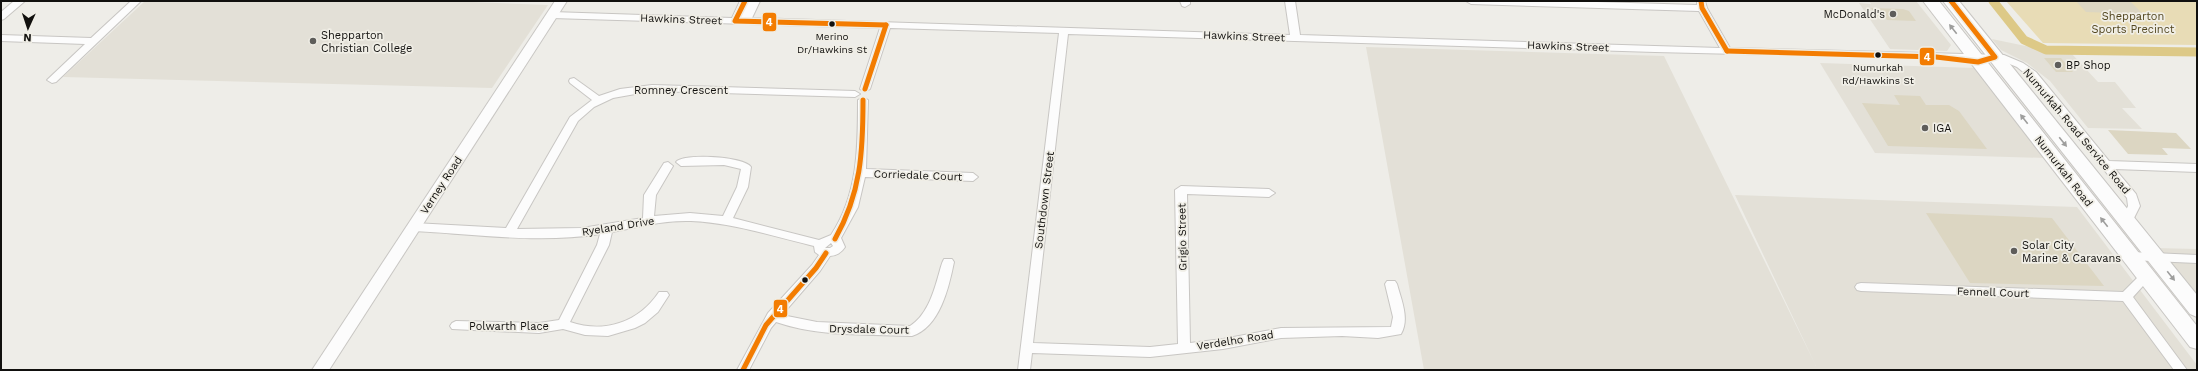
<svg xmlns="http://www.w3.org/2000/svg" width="2198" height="371" font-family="'Work Sans',sans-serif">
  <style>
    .built { fill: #e3e0d7 }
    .green { fill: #e8dcb6 }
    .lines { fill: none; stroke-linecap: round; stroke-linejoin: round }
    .canal { stroke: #ddc987; stroke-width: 9 }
    .building { fill: #dcd6c2 }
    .minor-casing { stroke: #c8c6c3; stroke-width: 2 }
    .tertiary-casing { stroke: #c8c6c3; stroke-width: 2 }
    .trunk-casing { stroke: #c8c6c3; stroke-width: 2 }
    .minor { fill: #fcfcfc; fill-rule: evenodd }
    .tertiary { fill: #fcfcfc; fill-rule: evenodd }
    .trunk { fill: #fcfcfc; fill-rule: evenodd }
    .bus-1-casing { stroke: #f0eee6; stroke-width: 8 }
    .bus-1 { stroke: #f37c01; stroke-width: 5 }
    .oneway { fill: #9e9e9d }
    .poi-dot { fill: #5e5d5a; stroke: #f0eee6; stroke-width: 1.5 }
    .bus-dot { fill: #11100e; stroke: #f0eee6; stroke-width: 1.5 }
    .labels { text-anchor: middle; stroke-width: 3.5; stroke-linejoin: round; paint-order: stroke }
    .bus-label { font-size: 10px; fill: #11100e; stroke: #f0eee6 }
    .poi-label { font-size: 11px; fill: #11100e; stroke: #f0eee6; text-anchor: start }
    .park-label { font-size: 11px; fill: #534720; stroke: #f0eee6 }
    .street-label { font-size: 11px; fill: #11100e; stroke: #f0eee6 }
    .line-badge { stroke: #f0eee6; stroke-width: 1.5 }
    .badge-label { font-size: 11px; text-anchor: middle; font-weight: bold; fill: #fff }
  </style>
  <rect width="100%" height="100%" fill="#eeede8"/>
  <g class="built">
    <polygon points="145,1 447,1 548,5 492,88 63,77"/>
    <polygon points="1869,1 1916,1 1951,45 1947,51 1890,49 1859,3 1871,4"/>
    <polygon points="1992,39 2035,48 2048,54 2072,54 2098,82 2115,82 2136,108 2122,108 2142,129 2088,128 2050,81 2027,63 2001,50"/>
    <polygon points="1366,47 1664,56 1816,366 1735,195 2077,207 2197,365 2197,370 1424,370"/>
    <polygon points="1820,63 1976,68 2045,158 1875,153"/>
    <polygon points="2154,248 2197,249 2197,302"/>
  </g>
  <polygon class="green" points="2006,1 2197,1 2197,45 2043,43"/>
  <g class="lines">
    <polyline class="canal" points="1993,1 2024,40 2046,50 2197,52"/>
  </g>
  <g class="building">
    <polygon points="2076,1 2130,1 2143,14 2086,12"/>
    <polygon points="1871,8 1903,9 1909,11 1916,21 1887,20 1885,17 1877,17"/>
    <polygon points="2044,58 2061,58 2073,72 2056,72"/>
    <polygon points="1894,95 1920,96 1926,105 1949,105 1959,111 1987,149 1888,146 1862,103 1900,105"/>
    <polygon points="2108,130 2176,133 2191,149 2162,148 2168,155 2128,154"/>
    <polygon points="1926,213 2052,218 2104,286 1970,283"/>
  </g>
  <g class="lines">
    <g class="minor-casing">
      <g id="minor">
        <polygon points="14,1 25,1 4,19 1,20 1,12"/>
        <polygon points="131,1 141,1 56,82 52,83 47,80 85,44 1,41 1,35 91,38"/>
        <path d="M740 1H750L741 18 750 1H760L752 18 1290 35 1285 1H1295L1300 35 1720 48 1699 11 1471 4 1466 1H1563L1697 5V1H1705L1707 8 1730 48 2004 55 2023 63 2036 72 2109 161 2197 164V172L2115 169 2136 194 2140 206 2131 224H2123L2121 221 2128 206 2127 198 2028 76 2017 67 2000 60 1655 52 1068 34 1033 343 1150 347 1178 344 1175 190 1181 186 1269 189 1275 193 1269 197 1187 194 1190 343 1223 339 1281 328 1391 327 1393 317 1385 284 1387 281H1395L1397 284C1401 299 1410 319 1401 334L1378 338 1342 336 1281 338 1223 349 1150 357 1032 353 1030 370H1018L1059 33 890 28 870 89 865 92 860 89 880 28 552 18 547 15 552 12 732 18Z"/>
        <polygon points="1180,1 1190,1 1190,4 1185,7 1182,6"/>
        <path d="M574 78 599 96 620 89 652 85 855 91 860 94 855 97 652 91 613 98 594 107 578 121 517 229 582 228 643 218 644 195 664 163 668 162 673 166 656 195 654 216 690 213 723 216 737 187 741 169 724 165 681 166 676 162C682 153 744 156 751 167L748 187 733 218 819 240 831 235C858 194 858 148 858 100L863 97 868 100 866 169 973 173 978 177 973 181 865 177 858 207 841 238 845 247C842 252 836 256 830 256L820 271 782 315 817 322 910 326C926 316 933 295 938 277 940 271 941 264 944 259H952L954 262C949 287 940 327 912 336 867 334 819 337 776 322L771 328 749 370H737L768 313 812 265 819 255 815 252 814 246C773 236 733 223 691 221 664 220 638 227 612 232L609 245 570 322C605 334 639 322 659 292H667L669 295 658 312 645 323 635 328 608 336 585 335 563 329 539 333 452 329 450 326 452 323 456 321 539 323 559 320 597 245 600 234C539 244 475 234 414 231L408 227 414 223 506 228 570 117 592 100 570 83 569 81 570 79ZM831 243 833 246 830 248H825Z"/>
        <polygon points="2130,252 2197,255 2197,263 2130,260 2126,259 2124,256 2126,253"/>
        <polygon points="2146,272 2150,273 2152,276 2133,297 2187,370 2174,370 2123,301 1861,291 1857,290 1855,287 1857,284 1861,283 2123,292 2142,273"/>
      </g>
    </g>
    <g class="tertiary-casing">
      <polygon id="tertiary" points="555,1 567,1 329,370 312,370"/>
    </g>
    <g class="trunk-casing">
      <g id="trunk">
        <polygon points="1923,1 1939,1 2197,326 2197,349 2190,347"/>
        <polygon points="1943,1 1959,1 2197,295 2197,317 2190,314"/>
      </g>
    </g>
    <use href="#minor" class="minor"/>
    <use href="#tertiary" class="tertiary"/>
    <use href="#trunk" class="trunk"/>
    <g class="bus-1-casing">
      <g id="bus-1">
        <polyline points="745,1 735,21 886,25"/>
        <polyline points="1701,1 1702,8 1727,51"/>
        <polyline points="1727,51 1936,57 1978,62 1995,57 1951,1"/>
        <polyline points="865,89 886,25"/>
        <path d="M835 239C861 193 863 152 863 100"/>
        <polyline points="743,370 766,325 816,268 826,253"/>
      </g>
    </g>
    <use href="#bus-1" class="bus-1"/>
  </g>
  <defs><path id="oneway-solid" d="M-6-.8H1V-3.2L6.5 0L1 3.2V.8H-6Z"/></defs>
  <g class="oneway">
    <use href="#oneway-solid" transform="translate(1953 29) rotate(-128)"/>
    <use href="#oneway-solid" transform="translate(2024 119) rotate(-128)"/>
    <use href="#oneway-solid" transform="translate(2063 142) rotate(51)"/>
    <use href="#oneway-solid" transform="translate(2104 222) rotate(-128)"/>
    <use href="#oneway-solid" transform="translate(2171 276) rotate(51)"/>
  </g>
  <g class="poi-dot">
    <circle cx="1893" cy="14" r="4"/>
    <circle cx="313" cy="41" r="4"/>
    <circle cx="2058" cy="65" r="4"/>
    <circle cx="1925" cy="128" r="4"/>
    <circle cx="2014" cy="251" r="4"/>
  </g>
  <g class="bus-dot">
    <circle cx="832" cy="24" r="3.5"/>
    <circle cx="1878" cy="55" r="3.5"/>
    <circle cx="805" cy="280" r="3.5"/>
  </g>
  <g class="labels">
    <g class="bus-label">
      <text x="832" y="40">Merino<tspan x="832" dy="13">Dr/Hawkins St</tspan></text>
      <text x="1878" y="71">Numurkah<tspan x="1878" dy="13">Rd/Hawkins St</tspan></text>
    </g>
    <g class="poi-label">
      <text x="1885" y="18" text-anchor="end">McDonald's</text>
      <text x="321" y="39">Shepparton<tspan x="321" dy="13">Christian College</tspan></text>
      <text x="2066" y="69">BP Shop</text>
      <text x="1933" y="132">IGA</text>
      <text x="2022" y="249">Solar City<tspan x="2022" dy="13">Marine &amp; Caravans</tspan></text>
    </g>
    <g class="park-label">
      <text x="2133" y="20">Shepparton<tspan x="2133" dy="13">Sports Precinct</tspan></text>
    </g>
    <g class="street-label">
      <text transform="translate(681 19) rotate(2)" y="4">Hawkins Street</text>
      <text transform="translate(1244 36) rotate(2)" y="4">Hawkins Street</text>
      <text transform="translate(1568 46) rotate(2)" y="4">Hawkins Street</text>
      <text x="681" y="94">Romney Crescent</text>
      <text transform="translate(2077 131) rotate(50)" y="4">Numurkah Road Service Road</text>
      <text transform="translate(2064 171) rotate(52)" y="4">Numurkah Road</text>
      <text transform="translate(918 175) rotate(2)" y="4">Corriedale Court</text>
      <text transform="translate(441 185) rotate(-57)" y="4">Verney Road</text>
      <text transform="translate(1044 200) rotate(-83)" y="4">Southdown Street</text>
      <text transform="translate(618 226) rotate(-9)" y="4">Ryeland Drive</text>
      <text transform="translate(1182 237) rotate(-91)" y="4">Grigio Street</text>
      <text transform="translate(1993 292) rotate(2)" y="4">Fennell Court</text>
      <text x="509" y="330">Polwarth Place</text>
      <text transform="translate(869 329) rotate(1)" y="4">Drysdale Court</text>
      <text transform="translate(1235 340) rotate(-9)" y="4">Verdelho Road</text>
    </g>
  </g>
  <g class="line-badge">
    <rect x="762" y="12" width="15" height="20" rx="4" fill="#f37c01"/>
    <rect x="1919" y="47" width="16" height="19" rx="4" fill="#f37c01"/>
    <rect x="773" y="299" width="15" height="19" rx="4" fill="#f37c01"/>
  </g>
  <g class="badge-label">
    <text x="769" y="26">4</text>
    <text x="1927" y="61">4</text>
    <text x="780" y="313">4</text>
  </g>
  <rect width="2198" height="371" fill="none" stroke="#11100e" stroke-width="4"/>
  <g transform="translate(28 28) rotate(183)" stroke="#f0eee6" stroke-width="3" paint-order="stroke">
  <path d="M0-3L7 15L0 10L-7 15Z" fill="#11100e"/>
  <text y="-6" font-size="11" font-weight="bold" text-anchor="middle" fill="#11100e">N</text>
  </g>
</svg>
